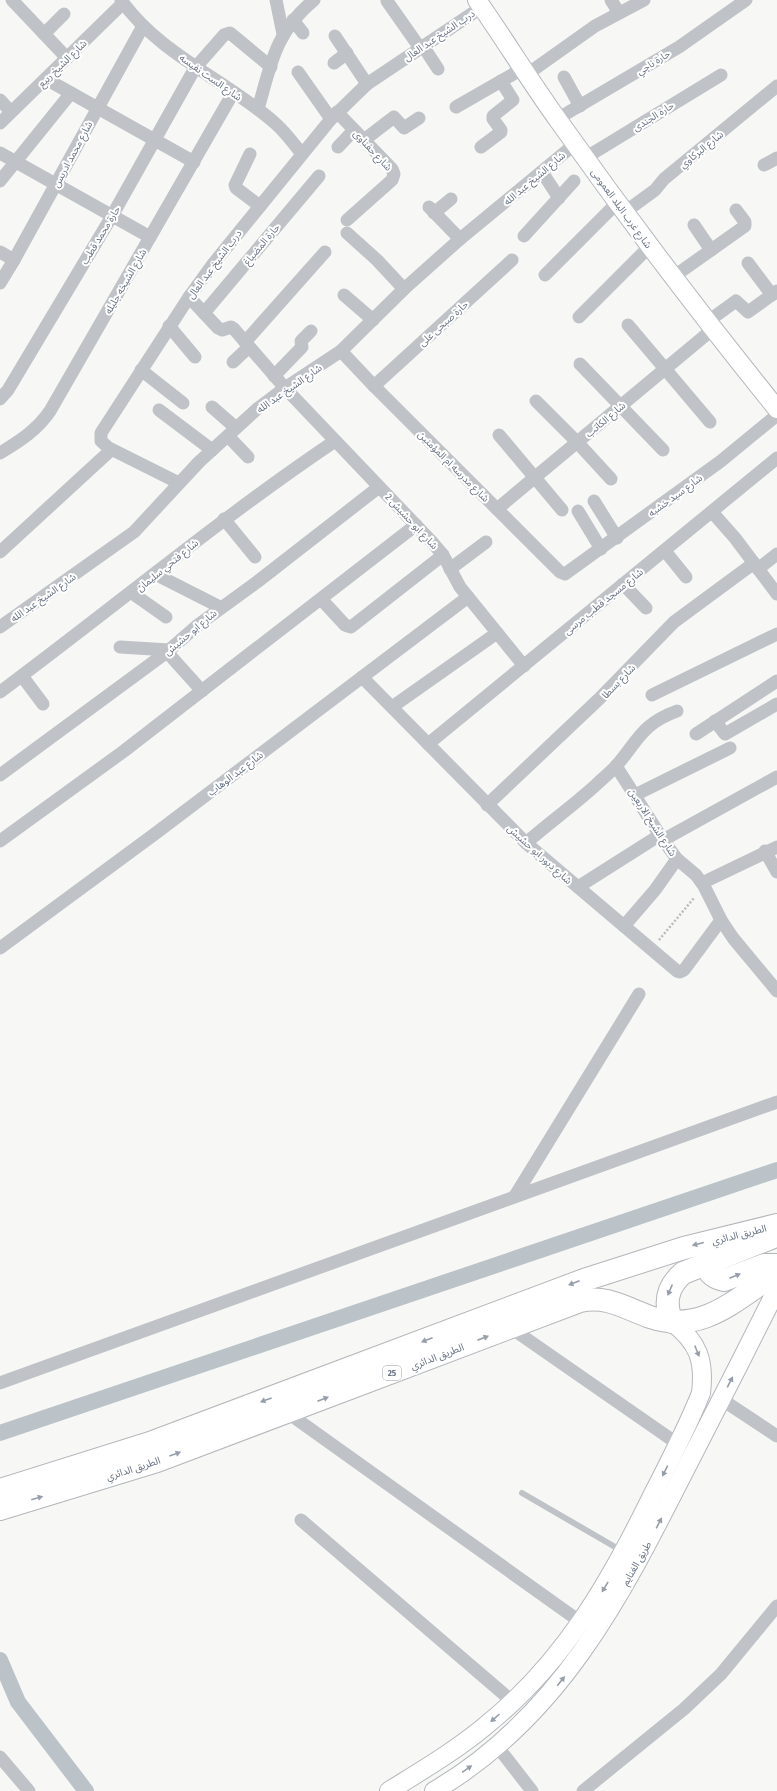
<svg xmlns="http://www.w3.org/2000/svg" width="777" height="1791" font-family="'Fira Sans Condensed','Noto Sans Arabic',sans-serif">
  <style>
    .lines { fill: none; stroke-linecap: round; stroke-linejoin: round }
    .canal { stroke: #bbc3c9; stroke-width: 16 }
    .secondary-casing { stroke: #b4b8bd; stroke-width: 20 }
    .highway-casing { stroke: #b3b6ba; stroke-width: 24 }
    .path { stroke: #babcbf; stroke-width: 2.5; stroke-dasharray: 2 2; stroke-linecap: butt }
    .lane { stroke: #bfc2c7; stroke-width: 6 }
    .street { stroke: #bfc2c7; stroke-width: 13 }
    .secondary { stroke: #fff; stroke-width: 18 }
    .highway { stroke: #fff; stroke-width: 22 }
    .oneway { fill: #969ea9 }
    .labels { text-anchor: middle; stroke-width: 4; stroke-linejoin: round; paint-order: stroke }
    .shield { fill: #fff; stroke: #969ea9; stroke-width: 1 }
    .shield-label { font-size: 9px; font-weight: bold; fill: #697484 }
    .street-label { font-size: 10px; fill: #697484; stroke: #fff }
  </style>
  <rect width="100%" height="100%" fill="#f7f8f5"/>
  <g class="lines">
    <g class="canal">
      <polyline points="0,1433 777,1170"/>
      <polyline points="0,1660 18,1702 86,1791"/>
    </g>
    <g class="secondary-casing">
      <g id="secondary">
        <path d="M477 0C505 40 530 81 558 120 628 219 701 315 777 409"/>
        <path d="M389 1791C421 1771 455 1751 484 1727 563 1664 609 1584 653 1494 670 1461 687 1428 701 1393 705 1360 698 1342 672 1322"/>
        <path d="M434 1791C559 1718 620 1598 683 1474 715 1412 746 1351 777 1289"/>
      </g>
    </g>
    <g class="highway-casing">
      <g id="highway">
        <path d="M705 1263C708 1273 714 1278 724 1280L764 1265H777"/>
        <path d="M672 1322C664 1303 667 1287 683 1273L771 1238"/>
        <polyline points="0,1490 150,1443 584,1280 684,1248 777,1225"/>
        <path d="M0 1509 157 1461 580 1301C607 1295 625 1308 650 1317 703 1335 736 1298 777 1273"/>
      </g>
    </g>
    <polyline class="path" points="659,940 694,898"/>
    <polyline class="lane" points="522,1493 622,1551"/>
    <g class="street">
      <polyline points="12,0 67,58"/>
      <path d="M121 0C161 56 227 80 276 124 286 133 294 144 302 154"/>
      <polyline points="276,0 283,34"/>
      <polyline points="611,0 619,13"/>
      <polyline points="387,1 420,48"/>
      <polyline points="293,20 303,33"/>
      <polyline points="44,34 64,14"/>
      <polyline points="335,36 367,84"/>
      <polyline points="423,46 438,69"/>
      <polyline points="334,63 347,53"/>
      <polyline points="298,72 331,119"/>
      <polyline points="526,75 595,26 644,0"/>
      <polyline points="564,77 580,106"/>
      <polyline points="46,79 194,162"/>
      <polyline points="0,100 11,112"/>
      <polyline points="456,107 522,69"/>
      <path d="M258 109C271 64 275 32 314 0"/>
      <polyline points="337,112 392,169 394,174 392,180 347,220"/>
      <polyline points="557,119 679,47 746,0"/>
      <polyline points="0,123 123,3"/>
      <polyline points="364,140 394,117 404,128 419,118"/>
      <polyline points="338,147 354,130"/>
      <polyline points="481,147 501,132 501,130 493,119 493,116 513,100 501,81"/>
      <polyline points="0,153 150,237"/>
      <polyline points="250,154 235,185 236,188 260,206"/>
      <polyline points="585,158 721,75"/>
      <polyline points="764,165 777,158"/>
      <polyline points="542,172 559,198"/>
      <polyline points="0,181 71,93"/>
      <polyline points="429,207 460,239"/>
      <polyline points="625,212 655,190 664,179 777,86"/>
      <polyline points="434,213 451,199"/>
      <polyline points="694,225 711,250"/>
      <polyline points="347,233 377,260 404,289"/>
      <polyline points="524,236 574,181"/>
      <polyline points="0,252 14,260"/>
      <polyline points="748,263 772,295"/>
      <polyline points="545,275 618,202"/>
      <polyline points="673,277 745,226 745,222 736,210"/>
      <polyline points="0,283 14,260 143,26"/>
      <polyline points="344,295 373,320"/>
      <polyline points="189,297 218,328 222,330 231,327 234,329 285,388 432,542 443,555 460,587 524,666"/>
      <polyline points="204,313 319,176"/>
      <polyline points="579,317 650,246"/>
      <polyline points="707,322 736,301 748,312 777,291"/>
      <polyline points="628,325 710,422"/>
      <polyline points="169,326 195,357"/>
      <polyline points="245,342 325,252"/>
      <polyline points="341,351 374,386 560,572 565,574 721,461 777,415"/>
      <polyline points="233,362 249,347"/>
      <polyline points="580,364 663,450"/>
      <polyline points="141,370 183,403"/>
      <polyline points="274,376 302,347 301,341 311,331"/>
      <polyline points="374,386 512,260"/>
      <polyline points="0,399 8,390 112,216 195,68 224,35 230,33 271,67"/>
      <polyline points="536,401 577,442 611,479"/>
      <polyline points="212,407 236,428"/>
      <polyline points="159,410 212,450"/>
      <polyline points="499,435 562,510"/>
      <polyline points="228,436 248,457"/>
      <polyline points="111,449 179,483"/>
      <path d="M0 453C20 441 37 430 50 411L233 93"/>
      <polyline points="594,501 617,538"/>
      <polyline points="497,509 713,329"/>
      <polyline points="578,511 601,549"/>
      <polyline points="712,512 735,538 777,594"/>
      <polyline points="224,519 255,557"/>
      <polyline points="665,551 686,577"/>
      <polyline points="0,552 111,450 101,441 101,433 189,297 213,264 331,119 367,84 482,7"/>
      <polyline points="450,569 486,542"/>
      <polyline points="758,569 777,554"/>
      <polyline points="155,574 220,607"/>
      <polyline points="623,584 646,608"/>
      <polyline points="132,593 166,617"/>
      <polyline points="321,599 345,625 351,627 443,555"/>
      <polyline points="0,627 134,532 199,462 257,409 285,388 341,351 404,289 460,239 575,144"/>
      <polyline points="120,647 169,650"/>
      <polyline points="167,652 202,691"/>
      <polyline points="22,676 43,704"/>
      <polyline points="362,677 526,843 677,971 680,972 684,970 721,920"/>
      <path d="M0 692C112 609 219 519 335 441"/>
      <polyline points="652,695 777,634"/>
      <polyline points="392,707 497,633"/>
      <polyline points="715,721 725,734 777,704"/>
      <polyline points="696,734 777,681"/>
      <polyline points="428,744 777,458"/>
      <polyline points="616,766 663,840 677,859 696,875 704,886 721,920 733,938 777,991"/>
      <polyline points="0,775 167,652 198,625 257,582 379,487"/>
      <polyline points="635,795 730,748"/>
      <polyline points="487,805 599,699 674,622 754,563"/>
      <polyline points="663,840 777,777"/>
      <polyline points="0,841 124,751 416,525"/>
      <path d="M526 843C549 823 574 805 597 784 603 778 611 772 617 765 639 739 642 724 677 711"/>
      <polyline points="765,851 777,872"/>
      <polyline points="702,883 777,847"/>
      <polyline points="578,887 660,835"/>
      <polyline points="624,926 655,890 677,859"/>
      <polyline points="0,948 156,833 468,597"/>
      <polyline points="515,1196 639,994"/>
      <polyline points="511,1328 678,1444"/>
      <polyline points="0,1383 777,1102"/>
      <polyline points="721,1399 777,1436"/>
      <polyline points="288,1413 582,1623"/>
      <polyline points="301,1520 513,1702"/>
      <polyline points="497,1746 532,1791"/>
      <polyline points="0,1757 29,1791"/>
      <polyline points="583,1791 684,1709 721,1674 777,1606"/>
    </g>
    <use href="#secondary" class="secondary"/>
    <use href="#highway" class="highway"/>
  </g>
  <defs><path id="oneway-solid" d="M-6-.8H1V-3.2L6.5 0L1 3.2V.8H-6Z"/></defs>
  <g class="oneway">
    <use href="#oneway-solid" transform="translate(698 1244) rotate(166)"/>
    <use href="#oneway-solid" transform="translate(735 1276) rotate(-23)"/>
    <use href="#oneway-solid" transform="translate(574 1283) rotate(159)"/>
    <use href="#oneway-solid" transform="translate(670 1290) rotate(113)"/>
    <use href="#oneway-solid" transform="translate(483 1338) rotate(-21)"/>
    <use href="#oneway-solid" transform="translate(427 1340) rotate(159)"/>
    <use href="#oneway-solid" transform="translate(697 1351) rotate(68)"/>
    <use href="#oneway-solid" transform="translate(730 1382) rotate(-63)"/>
    <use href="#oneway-solid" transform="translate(323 1399) rotate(-21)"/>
    <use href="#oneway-solid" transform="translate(266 1400) rotate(160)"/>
    <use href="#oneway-solid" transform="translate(175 1454) rotate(-20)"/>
    <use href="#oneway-solid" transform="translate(665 1471) rotate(116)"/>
    <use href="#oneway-solid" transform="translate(37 1498) rotate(-16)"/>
    <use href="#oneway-solid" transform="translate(659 1523) rotate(-63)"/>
    <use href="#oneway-solid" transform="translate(605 1587) rotate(121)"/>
    <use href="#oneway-solid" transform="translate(561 1681) rotate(-51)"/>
    <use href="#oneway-solid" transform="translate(495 1718) rotate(138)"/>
    <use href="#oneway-solid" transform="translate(467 1769) rotate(-35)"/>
  </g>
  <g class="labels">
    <rect class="shield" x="383" y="1366" width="18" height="14" rx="3"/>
    <g class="shield-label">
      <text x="392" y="1376">25</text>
    </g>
    <g class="street-label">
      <text transform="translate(439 35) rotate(-34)" y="4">درب الشيخ عبد العال</text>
      <text transform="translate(653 62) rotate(-32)" y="4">حارة ناجي</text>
      <text transform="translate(62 63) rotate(-44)" y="4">شارع الشيخ ربيع</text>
      <text transform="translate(211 77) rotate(35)" y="4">شارع الست نفيسه</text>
      <text transform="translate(653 116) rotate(-32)" y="4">حارة الجندى</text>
      <text transform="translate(701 149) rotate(-39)" y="4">شارع البركاوي</text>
      <text transform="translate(373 150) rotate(47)" y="4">شارع حفناوى</text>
      <text transform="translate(72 154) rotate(-62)" y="4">شارع محمد ادريس</text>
      <text transform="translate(534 178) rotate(-40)" y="4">شارع الشيخ عبد الله</text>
      <text transform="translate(622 208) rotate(54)" y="4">شارع غرب البلد العمومى</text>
      <text transform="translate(100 235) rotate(-59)" y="4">حارة محمد قطب</text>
      <text transform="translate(261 244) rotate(-50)" y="4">حارة المضباغ</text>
      <text transform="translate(214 264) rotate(-53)" y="4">درب الشيخ عبد العال</text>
      <text transform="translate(125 281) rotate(-60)" y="4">شارع الشيخه جليله</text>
      <text transform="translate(443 323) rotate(-42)" y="4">حارة صبحى على</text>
      <text transform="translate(289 388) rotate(-35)" y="4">شارع الشيخ عبد الله</text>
      <text transform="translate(605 419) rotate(-40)" y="4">شارع الكاتب</text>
      <text transform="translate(454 466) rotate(45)" y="4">شارع مدرسه ام المؤمنين</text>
      <text transform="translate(675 495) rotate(-36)" y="4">شارع سيد خشبه</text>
      <text transform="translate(412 521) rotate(47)" y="4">شارع ابو حشيش 2</text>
      <text transform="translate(167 565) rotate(-39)" y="4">شارع فتحي سليمان</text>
      <text transform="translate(43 597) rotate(-35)" y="4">شارع الشيخ عبد الله</text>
      <text transform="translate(603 601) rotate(-39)" y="4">شارع مسجد قطب مرسى</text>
      <text transform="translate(190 632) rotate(-40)" y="4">شارع ابو حشيش</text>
      <text transform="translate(618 681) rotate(-46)" y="4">شارع بسطا</text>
      <text transform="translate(235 773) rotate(-37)" y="4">شارع عبد الوهاب</text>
      <text transform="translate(653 822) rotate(57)" y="4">شارع الشيخ الاربعين</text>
      <text transform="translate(540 854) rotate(42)" y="4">شارع دبور ابو حشيش</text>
      <text transform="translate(739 1234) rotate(-14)" y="4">الطريق الدائري</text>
      <text transform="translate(437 1356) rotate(-21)" y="4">الطريق الدائري</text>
      <text transform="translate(133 1468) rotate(-18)" y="4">الطريق الدائري</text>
      <text transform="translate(636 1563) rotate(-60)" y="4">طريق الغنايم</text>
    </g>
  </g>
</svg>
